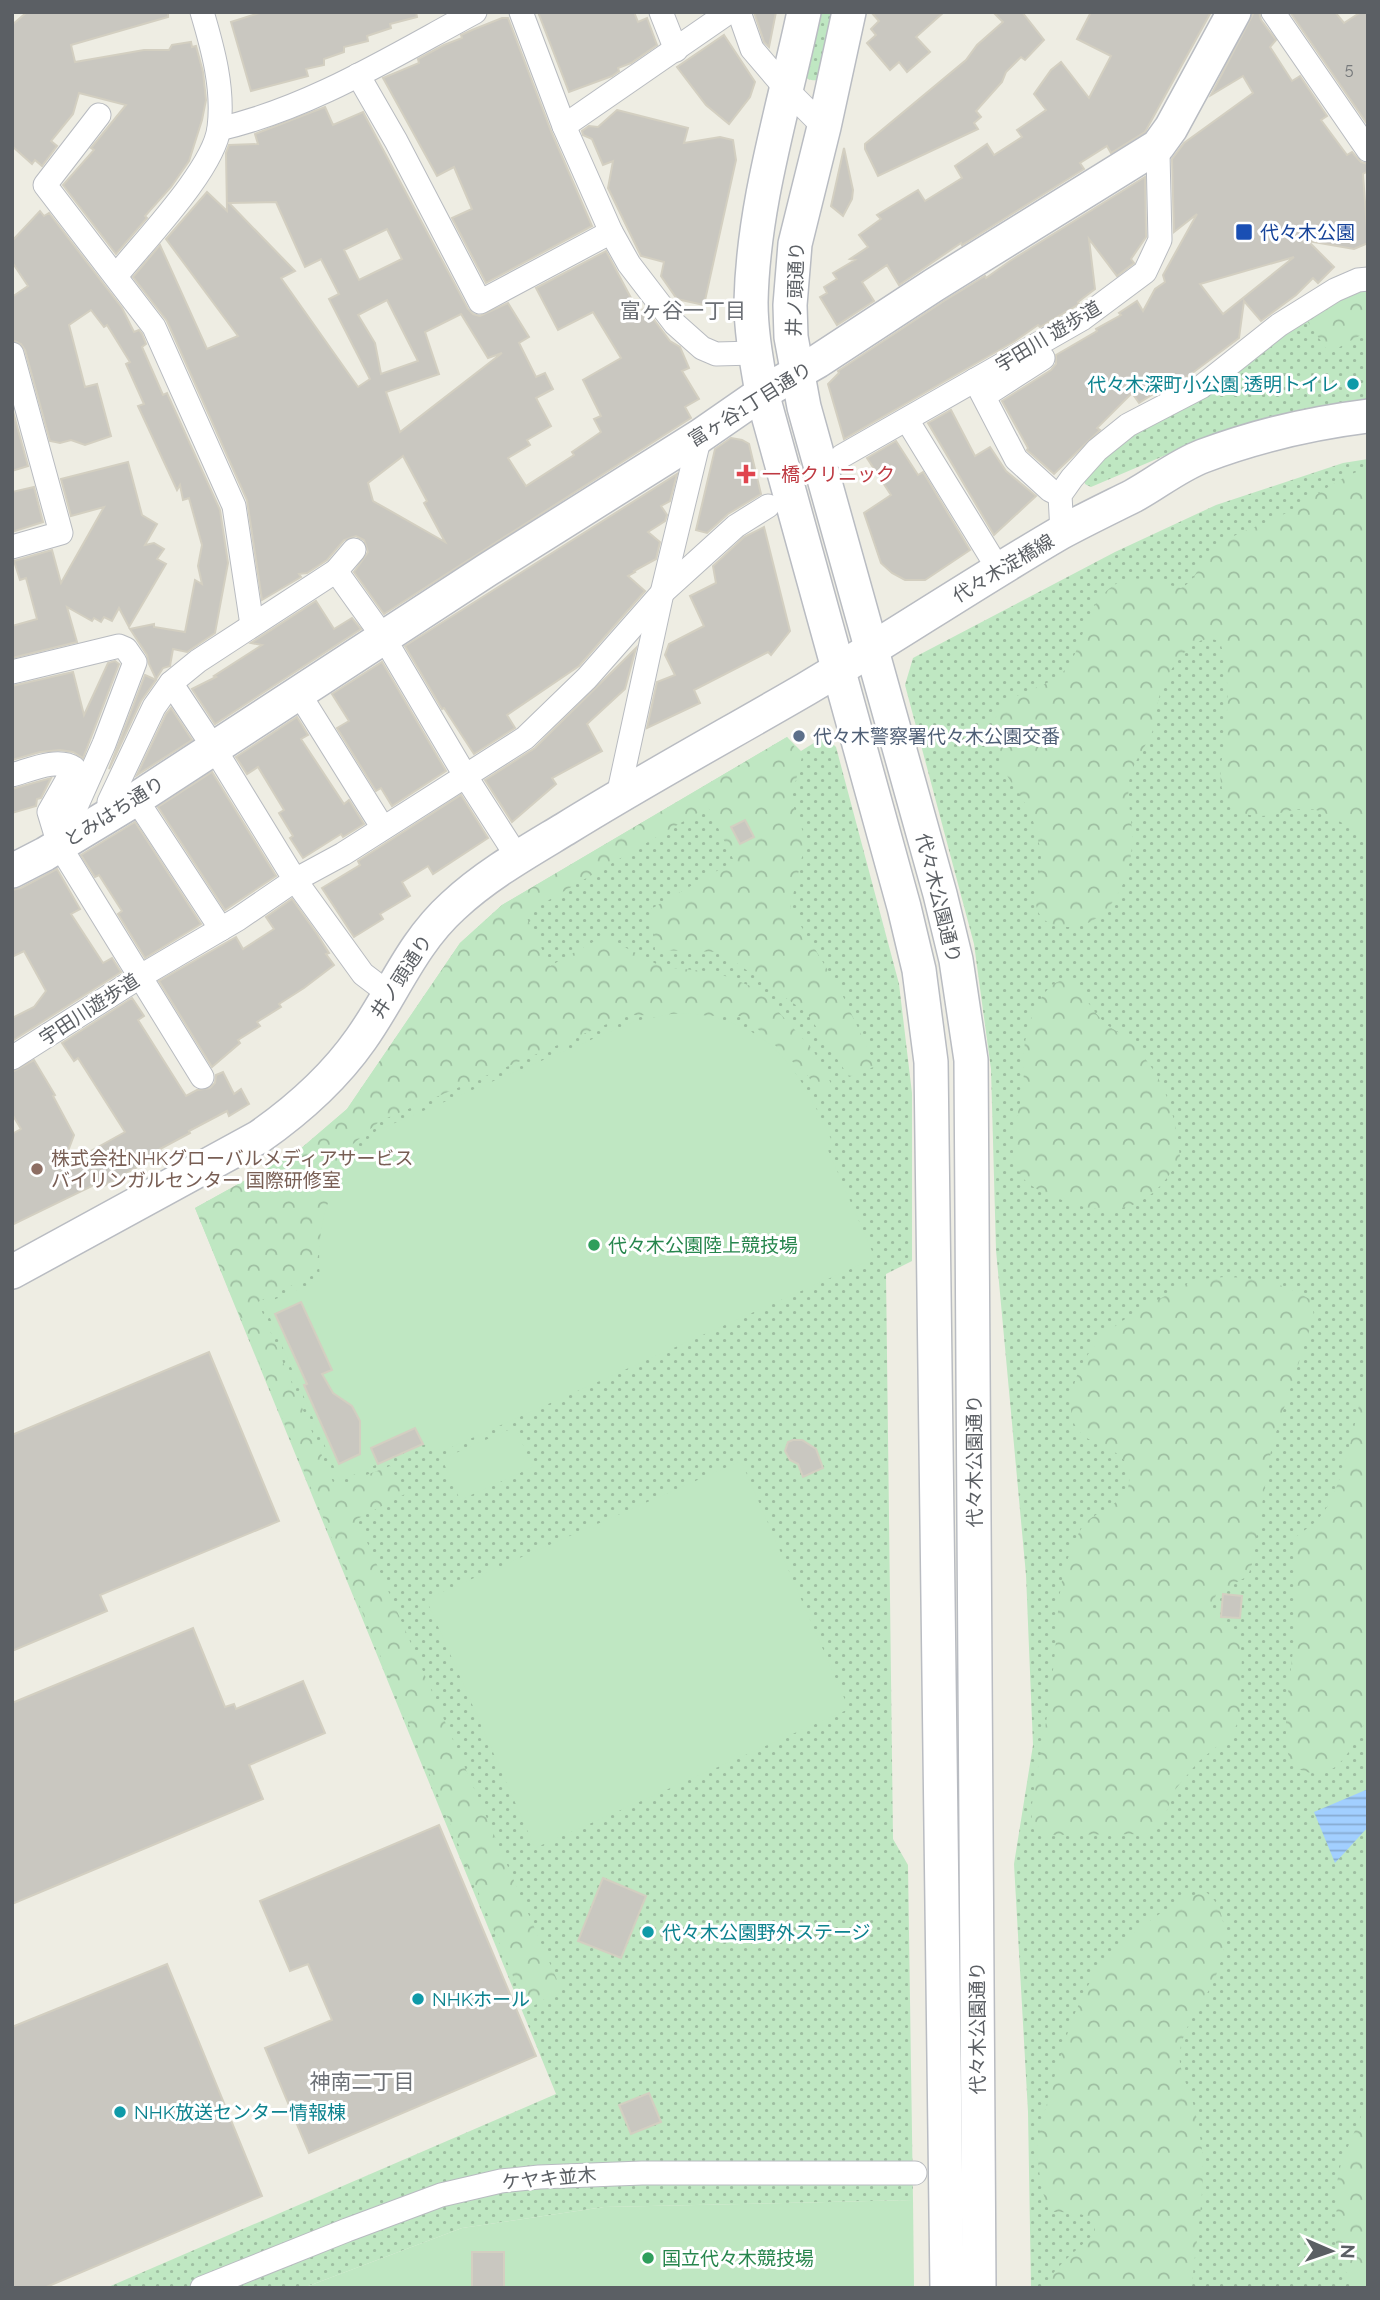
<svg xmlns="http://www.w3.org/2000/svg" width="1380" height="2300" font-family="Raleway,'Noto Sans JP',sans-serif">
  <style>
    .grass { fill: url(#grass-dots) }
    .forest { fill: url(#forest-crowns) }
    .pitch { fill: #bfe7c2 }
    .water { fill: url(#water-rules) }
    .building { fill: #c9c7c0; stroke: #d3cfc1; stroke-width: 2; fill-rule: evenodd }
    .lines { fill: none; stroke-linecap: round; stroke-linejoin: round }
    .street-casing { stroke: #b8bbc0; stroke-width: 25 }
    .secondary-casing { stroke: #b9bcc2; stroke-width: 36 }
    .street { stroke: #fff; stroke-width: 23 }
    .secondary { stroke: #fff; stroke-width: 33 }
    .transit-dot { fill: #1a4fb4; stroke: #fff; stroke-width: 2.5 }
    .culture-dot { fill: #0f9aa8; stroke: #fff; stroke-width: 2.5 }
    .health-dot { fill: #e0444e; stroke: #fff; stroke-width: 2.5 }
    .service-dot { fill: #5c6f8a; stroke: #fff; stroke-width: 2.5 }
    .education-dot { fill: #8d6e63; stroke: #fff; stroke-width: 2.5 }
    .leisure-dot { fill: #2e9e5b; stroke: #fff; stroke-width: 2.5 }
    .labels { text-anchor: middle; stroke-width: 6; stroke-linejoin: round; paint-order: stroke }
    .number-label { font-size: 16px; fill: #76797b }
    .transit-label { font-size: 19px; fill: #164399; stroke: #fff; text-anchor: start }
    .street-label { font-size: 19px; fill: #5b5f64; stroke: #fff }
    .culture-label { font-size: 19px; fill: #0d838f; stroke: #fff; text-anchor: start }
    .health-label { font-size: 19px; fill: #be3a42; stroke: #fff; text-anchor: start }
    .service-label { font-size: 19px; fill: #4e5e75; stroke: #fff; text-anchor: start }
    .education-label { font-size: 19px; fill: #785e54; stroke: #fff; text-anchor: start }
    .leisure-label { font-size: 19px; fill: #27864d; stroke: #fff; text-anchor: start }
    .neighbourhood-label { font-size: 21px; fill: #6c7076; stroke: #fff }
  </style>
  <defs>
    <pattern id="grass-dots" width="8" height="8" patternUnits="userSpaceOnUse" patternTransform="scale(1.75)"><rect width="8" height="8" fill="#bfe7c2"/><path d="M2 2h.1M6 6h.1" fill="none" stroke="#9ebea1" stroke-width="1.8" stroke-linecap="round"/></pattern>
    <pattern id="forest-crowns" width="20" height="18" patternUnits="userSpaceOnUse" patternTransform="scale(1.75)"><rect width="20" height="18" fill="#bfe7c2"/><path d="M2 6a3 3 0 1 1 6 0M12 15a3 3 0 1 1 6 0" fill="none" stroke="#9ebea1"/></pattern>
    <pattern id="water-rules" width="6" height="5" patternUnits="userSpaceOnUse" patternTransform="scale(1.75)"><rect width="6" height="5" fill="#a2cfff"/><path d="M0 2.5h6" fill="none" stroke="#87abd2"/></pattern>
  </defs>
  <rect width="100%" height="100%" fill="#eeede3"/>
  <g class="grass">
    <path d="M820 12H837L818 80C810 81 806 79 801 73L814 25Z"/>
    <polygon points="1368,290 1368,401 1187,446 1091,487 1085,484 1084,477 1112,446 1203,397 1285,335 1337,302 1359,291"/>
    <polygon points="1368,459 1368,2288 1031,2288 1028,2112 1014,1864 1033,1745 1026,1575 996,1250 991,1069 974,944 905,685 913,658 1115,552 1216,505 1343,463"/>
    <polygon points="825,736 836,747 899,984 912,1093 912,1261 886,1274 893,1839 908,1865 913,2200 604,2207 462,2228 303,2288 106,2288 556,2094 195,1208 298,1151 347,1109 460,943 502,905 787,737 801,751"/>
  </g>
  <g class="forest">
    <path d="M1368 290V331L1329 353 1308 322C1325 310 1346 292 1368 290Z"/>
    <path d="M1368 468V838C1351 831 1328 810 1310 809 1289 807 1268 821 1246 814 1236 810 1226 802 1223 792 1217 774 1223 757 1225 739 1228 707 1230 673 1220 642 1194 627 1167 672 1160 694 1156 705 1157 719 1153 730 1147 745 1136 758 1131 773 1125 793 1131 811 1132 831 1134 864 1121 906 1090 922 1077 928 1062 929 1049 923 1024 911 1042 873 1041 854 1040 846 1037 836 1035 828 1027 793 998 779 995 738 994 733 993 727 994 722 1004 687 1050 693 1068 666 1088 637 1082 603 1119 582 1135 573 1163 584 1181 588 1198 580 1202 555 1219 544 1240 531 1266 524 1288 512 1315 498 1339 476 1368 468Z"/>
    <polygon points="787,737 802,757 791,799 806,840 790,908 841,992 876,1066 849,1077 807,1013 721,952 655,950 651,909 734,861 708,807 525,914 550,966 604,936 662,967 715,972 758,989 813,1050 833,1087 818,1097 809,1077 744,1016 628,1015 380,1121 346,1150 313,1275 258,1302 335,1487 390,1466 405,1494 357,1519 561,1989 527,2010 195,1208 298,1151 347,1109 460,943 502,905"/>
    <path d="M1067 979C1084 991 1088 1006 1102 1020 1109 1028 1120 1032 1128 1040 1164 1074 1175 1110 1180 1157 1152 1212 1109 1221 1055 1197 1043 1192 1027 1186 1020 1174 1004 1147 1020 1114 1023 1085 1025 1070 1022 1053 1026 1037 1029 1021 1039 996 1052 985 1056 982 1062 980 1067 979Z"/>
    <path d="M1225 1277C1259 1278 1281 1282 1311 1300L1314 1316 1272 1445 1252 1564 1248 1576 1217 1593 1212 1604 1214 1616 1238 1640 1242 1653 1240 1711 1237 1724 1232 1734 1198 1762 1174 1791 1162 1824 1153 1834 1036 1835C1027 1816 1034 1793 1037 1773 1045 1733 1051 1693 1055 1652 1058 1624 1057 1596 1065 1568 1068 1556 1075 1540 1081 1529 1092 1510 1126 1506 1129 1483 1135 1434 1067 1459 1071 1401 1072 1390 1076 1376 1081 1366 1099 1331 1133 1313 1165 1296 1174 1291 1184 1284 1193 1281 1203 1278 1215 1278 1225 1277Z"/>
    <path d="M1368 1363V1717C1355 1739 1341 1782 1307 1772 1300 1770 1293 1767 1290 1760 1279 1731 1294 1660 1295 1627 1296 1596 1293 1567 1297 1536 1303 1531 1312 1526 1318 1519 1345 1492 1359 1402 1368 1363Z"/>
    <path d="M1206 1892C1231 1911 1227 1953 1214 1980 1203 2005 1184 2023 1180 2051 1177 2068 1189 2087 1193 2103 1197 2118 1200 2134 1202 2150 1206 2195 1195 2242 1192 2288H1043C1056 2265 1076 2251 1095 2233 1096 2209 1068 2213 1050 2212 1041 2194 1036 2158 1038 2139 1040 2124 1045 2111 1049 2097 1060 2056 1071 2013 1093 1977 1111 1949 1173 1896 1206 1892Z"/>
    <polygon points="1368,2100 1368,2288 1352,2288 1336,2245 1337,2182 1341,2163"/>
  </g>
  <g class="pitch">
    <path d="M689 1013C778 1024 800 1073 835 1147L828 1150 875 1258 443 1451 422 1444 340 1481 264 1304 320 1280C315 1218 332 1174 376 1131L635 1021 671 1014Z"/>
    <polygon points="515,1427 533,1467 460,1500 442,1459"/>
    <polygon points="741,1461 849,1709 535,1848 426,1599"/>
    <polygon points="913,2200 914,2288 303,2288 462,2228 604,2207"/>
  </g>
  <polygon class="water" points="1368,1789 1368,1827 1335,1863 1314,1812"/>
  <g class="building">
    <polygon points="27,12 168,12 168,17 71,45 75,62 144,50 169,50 172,45 191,42 192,47 196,46 203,72 206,100 202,120 189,161 171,187 145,216 147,218 116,254 63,185 94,150 91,148 126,105 79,93 73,114 51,141 57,146 42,166 35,160 32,164 12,146 12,25"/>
    <polygon points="262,12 416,12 417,17 390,24 391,28 367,36 368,41 344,47 344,52 324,59 324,65 306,69 308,76 251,91 231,22"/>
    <polygon points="538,12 634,12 638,22 647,18 657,45 631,63 618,68 619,71 612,76 569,92"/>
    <polygon points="754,12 776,12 769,47 764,42"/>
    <polygon points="871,12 944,12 916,37 930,52 907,72 899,62 890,70 867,43 876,35 871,29 879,21"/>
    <polygon points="993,12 1022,12 1044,40 1025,60 1021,57 1006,72 1002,82 976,111 981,117 974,123 978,129 878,176 865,149 865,144 966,60 977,45 1003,22"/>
    <polygon points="1091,12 1211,12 1145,132 1111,153 1107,146 1080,163 1084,169 962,245 961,243 899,285 887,265 862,282 874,301 837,325 820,297 827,293 824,287 837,279 833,273 855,260 850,259 868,247 859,235 881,219 877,215 918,190 925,201 962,178 955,166 987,144 994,155 1022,137 1017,130 1046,110 1034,94 1051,70 1061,62 1089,98 1111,56 1077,39"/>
    <path d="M1254 12H1259L1261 20 1276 40 1270 47 1292 81 1300 76 1327 116 1321 120 1347 155 1352 152 1361 162 1368 164V171L1363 174 1368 243 1354 249 1308 241 1334 267 1318 283 1313 278 1296 295 1261 321 1244 301 1239 338 1187 377 1188 378 1159 393 1158 391 1139 403 1132 393 1097 428 1100 430 1054 474 1027 450 1028 448 1002 401 1051 370 1056 364V355L1097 331 1096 329 1121 315 1119 313 1137 301 1143 311 1155 289 1165 282 1163 275 1197 214 1174 232 1172 159 1184 143 1253 93 1243 76 1211 95ZM1294 257 1223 314 1200 284Z"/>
    <polygon points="1290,12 1335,12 1344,23 1361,12 1368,12 1368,125"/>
    <polygon points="502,18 508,18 551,131 592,226 486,283 452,218 472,209 454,167 437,176 383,78 419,63 418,59 444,45 462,38 461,35 472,30"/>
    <polygon points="724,35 755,82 750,97 729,124 706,105 677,67"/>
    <path d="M325 107 333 125 363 112 468 309 473 314 480 316 508 303 529 337 519 343 536 377 545 373 553 389 536 398 551 426 527 440 530 445 508 458 526 486 574 455 572 452 601 432 594 419 601 416 583 380 621 358 593 312 558 330 536 288 606 251 639 313 645 308 670 341 680 347 689 368 682 371 699 399 685 407 691 418 384 614 354 572 368 552 364 540 356 536 344 540 327 560 307 573 299 574 301 577 262 600 247 500 167 321 133 277 160 245 207 349 238 336 166 239 207 192 227 211 226 153 229 145 258 144 255 134ZM276 202 305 267 321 259 339 294 329 299 370 379 358 387 281 278 295 271 229 203ZM387 229 402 259 359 280 344 250ZM387 300 418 361 381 374 375 343 358 315ZM461 314 488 358 502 353 400 432 386 392 439 374 425 332ZM403 456 427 501 424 503 445 542 373 501 368 483Z"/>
    <polygon points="617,110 688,128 684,143 720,137 733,140 736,160 704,305 677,299 661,276 664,262 641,256 608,188 613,161 603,165 592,139 583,135 582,131 589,126 598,127"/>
    <polygon points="844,148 853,190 852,199 843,216 831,206"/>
    <polygon points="1145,177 1146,237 1131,259 1134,263 1117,276 1089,239 1095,289 1078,302 1079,304 1040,327 1038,325 1015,341 844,439 828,384 839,373 838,371 944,301 985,276 986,278 1010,261"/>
    <polygon points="40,211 44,216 49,213 122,308 134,332 139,330 142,334 146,344 142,347 163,395 167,393 220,510 228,563 215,633 187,652 173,649 170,666 163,668 156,679 149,664 147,655 130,629 154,624 154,627 185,632 195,580 202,584 198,566 202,545 189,498 183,500 180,485 177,490 138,406 144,404 126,364 130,362 107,325 104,327 91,310 69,325 85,387 97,384 111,436 85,445 71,440 60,443 50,441 25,350 21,344 12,340 12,297 28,286 12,262 12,241"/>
    <polygon points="12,408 28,466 12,471"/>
    <polygon points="951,410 975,456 990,447 1006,471 1036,496 994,535 928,423"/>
    <polygon points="731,438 742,440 749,444 761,494 728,514 707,533 696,530 715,449"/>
    <polygon points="896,441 918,475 923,472 970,550 925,580 905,580 892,573 881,563 864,513 891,495 867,458"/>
    <polygon points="128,462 142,515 157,524 145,545 154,543 164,549 157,559 166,564 129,627 119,608 112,621 104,617 101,622 94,618 92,621 67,607 77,642 12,658 12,626 37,619 26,578 20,580 14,561 52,550 61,583 104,507 71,516 61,479"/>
    <polygon points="677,474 670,501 661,506 667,515 665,521 648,532 660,542 656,559 634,571 635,572 628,576 645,591 579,666 507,715 515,728 474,754 444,708 442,709 405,646"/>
    <polygon points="34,487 43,522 12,532 12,492"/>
    <polygon points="764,527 790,631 771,655 768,652 694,690 700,703 647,728 657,682 675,675 665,655 669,644 704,626 690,596 716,583 713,566 744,537"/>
    <polygon points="316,601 334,629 352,618 361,629 215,724 192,689 216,677 214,676 262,645 251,643"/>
    <polygon points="636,648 625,689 587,724 602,751 552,778 556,784 512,822 485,780 535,748"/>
    <polygon points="115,661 119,664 83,758 73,752 60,750 40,752 12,760 12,686 73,672 84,715 108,663"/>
    <polygon points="382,662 446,771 392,806 381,788 376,791 337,728 349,721 332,694"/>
    <polygon points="145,675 156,680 141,701 109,769"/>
    <polygon points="171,708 192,740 137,775 166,714"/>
    <polygon points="297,717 308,735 301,739 344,804 349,800 364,824 343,837 341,834 303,858 290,838 293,836 279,813 284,810 258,767 247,774 236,757"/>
    <polygon points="212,772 276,876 225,910 158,807"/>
    <polygon points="51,778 41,798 37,799 36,806 12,813 12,789"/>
    <polygon points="461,795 488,838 433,874 428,866 402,882 410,896 380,914 383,919 354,937 322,888 360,865 358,861"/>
    <polygon points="745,820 754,837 740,844 731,827"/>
    <polygon points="135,822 201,924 145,958 118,914 122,911 99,875 95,877 81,855"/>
    <polygon points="57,869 80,909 71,914 103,963 112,958 121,972 12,1041 12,1018 34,1007 46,991 24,951 12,957 12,890 21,888"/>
    <polygon points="292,899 317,934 329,953 326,954 334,965 304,988 279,1004 281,1007 257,1022 260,1026 238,1040 240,1043 212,1067 159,981 236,937 243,949 274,929 266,917"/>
    <polygon points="132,998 144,1016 138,1020 186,1096 197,1090 210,1088 215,1083 216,1075 223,1072 234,1094 241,1089 249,1104 229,1116 227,1111 189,1131 190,1133 160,1149 162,1153 102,1187 100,1182 12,1225 12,1134 21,1129 12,1114 12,1072 34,1060 55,1095 53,1096 74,1135 62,1167 125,1132 78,1058 74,1061 62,1043"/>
    <polygon points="301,1302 332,1370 322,1374 333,1393 352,1406 360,1421 360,1454 339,1464 304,1385 307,1384 275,1314"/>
    <polygon points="209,1352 279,1521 100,1595 107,1611 12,1651 12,1435"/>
    <polygon points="415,1428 423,1444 378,1464 371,1448"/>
    <polygon points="793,1440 802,1440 816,1449 823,1468 803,1477 798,1464 790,1460 785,1451 788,1442"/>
    <polygon points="1223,1594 1242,1596 1240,1618 1221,1617"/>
    <polygon points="193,1628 225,1707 234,1704 236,1709 303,1681 325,1733 249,1765 263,1799 12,1904 12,1703"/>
    <polygon points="439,1825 536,2056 309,2153 265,2048 332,2020 308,1964 290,1971 260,1901"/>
    <polygon points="603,1878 646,1896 621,1958 578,1941"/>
    <polygon points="167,1964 262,2196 44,2288 12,2288 12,2027"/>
    <polygon points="649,2093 661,2122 631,2134 619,2105"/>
    <rect x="472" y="2252" width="32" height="36"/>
  </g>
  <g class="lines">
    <g class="street-casing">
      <g id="street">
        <polyline points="521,12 564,126 611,232 629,264 675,324 702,348 716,354 755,353"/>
        <polyline points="661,12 676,50"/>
        <polyline points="739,12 752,49 787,90 824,127"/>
        <polyline points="1273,12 1368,150"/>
        <polyline points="358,75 396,141 480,302 611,232"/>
        <polyline points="99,115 45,185 154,327 234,506 252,625"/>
        <polyline points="564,126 729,12"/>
        <path d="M219 129C311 108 393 56 475 12"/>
        <path d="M116 276C144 241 214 169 219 128 224 89 213 49 202 12"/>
        <polyline points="12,354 61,533 12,547"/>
        <polyline points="975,380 1016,459 1050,490 1060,495"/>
        <polyline points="984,396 1043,358"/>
        <polyline points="907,420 999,570"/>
        <polyline points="842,456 1082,319 1145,272 1160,240 1158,154"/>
        <polyline points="1062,532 1060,495 1072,478 1097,450 1128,425 1201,387 1279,325 1335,290 1358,280 1368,279"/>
        <polyline points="336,571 384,638 466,777 518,858"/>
        <polyline points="12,672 119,646 126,649 135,662 104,744 59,845"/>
        <polyline points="171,683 214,748 295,880 363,974 388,993"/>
        <polyline points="298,692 383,828"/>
        <path d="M12 775C30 770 58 757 74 768L49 812 59 845 202 1077"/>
        <polyline points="618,796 662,593 700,436"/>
        <polyline points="136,799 221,929"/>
        <polyline points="114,811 109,802 154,707 171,683 198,661 336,571 354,550"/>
        <polyline points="12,1058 141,976 238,919 295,880 343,854 525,738 587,678 662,593 736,526 768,506"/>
        <polyline points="202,2288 347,2230 441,2195 501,2181 539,2177 642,2173 915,2173"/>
      </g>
    </g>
    <g class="secondary-casing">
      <g id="secondary">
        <path d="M804 12C784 107 753 204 751 302 751 333 757 363 762 393L904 907 919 970 931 1062 947 2288"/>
        <polyline points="849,12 824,127 795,244 790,305 791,337 804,407 940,894 956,960 971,1060 979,2288"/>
        <polyline points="12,871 45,854 136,799 487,570 700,436 762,393 818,361 934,285 1158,146 1171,128 1234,12"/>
        <path d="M12 1272 259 1137C299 1109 333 1079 361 1039 393 994 411 944 453 906 486 875 527 852 565 829 644 780 725 736 806 689 891 639 974 583 1060 533 1084 520 1109 508 1133 496 1157 483 1177 466 1203 456 1256 436 1312 423 1368 416"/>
      </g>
    </g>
    <use href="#street" class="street"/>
    <use href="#secondary" class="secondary"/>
  </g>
  <rect class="transit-dot" x="1235" y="223" width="18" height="18" rx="3.5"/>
  <g class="culture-dot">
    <circle cx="1353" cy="384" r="7"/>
    <circle cx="648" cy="1932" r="7"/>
    <circle cx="418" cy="1999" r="7"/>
    <circle cx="120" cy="2112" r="7"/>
  </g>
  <path class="health-dot" d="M742.5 463.5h7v7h7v7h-7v7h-7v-7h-7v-7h7z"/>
  <circle class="service-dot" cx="799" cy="736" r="7"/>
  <circle class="education-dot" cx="37" cy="1169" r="7"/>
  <g class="leisure-dot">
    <circle cx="594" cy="1245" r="7"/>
    <circle cx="648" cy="2258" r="7"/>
  </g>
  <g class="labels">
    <g class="number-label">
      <text x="1349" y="75">5</text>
    </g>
    <g class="transit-label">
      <text x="1260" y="239">代々木公園</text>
    </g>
    <g class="street-label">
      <text transform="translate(795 289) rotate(-88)" y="7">井ノ頭通り</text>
      <text transform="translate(1048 336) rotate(-31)" y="7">宇田川 遊歩道</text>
      <text transform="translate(750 404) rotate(-32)" y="7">富ヶ谷1丁目通り</text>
      <text transform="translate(1003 568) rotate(-31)" y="7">代々木淀橋線</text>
      <text transform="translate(114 811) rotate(-32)" y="7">とみはち通り</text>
      <text transform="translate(939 898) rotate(76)" y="7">代々木公園通り</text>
      <text transform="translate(401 976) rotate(-57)" y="7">井ノ頭通り</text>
      <text transform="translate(89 1009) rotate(-33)" y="7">宇田川遊歩道</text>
      <text transform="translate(974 1461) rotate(-90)" y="7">代々木公園通り</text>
      <text transform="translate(977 2028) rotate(-90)" y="7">代々木公園通り</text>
      <text transform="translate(549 2178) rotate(-5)" y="7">ケヤキ並木</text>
    </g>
    <g class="culture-label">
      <text x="1339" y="391" text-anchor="end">代々木深町小公園 透明トイレ</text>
      <text x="662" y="1939">代々木公園野外ステージ</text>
      <text x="432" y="2006">NHKホール</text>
      <text x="134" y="2119">NHK放送センター情報棟</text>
    </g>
    <g class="health-label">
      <text x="762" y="481">一橋クリニック</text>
    </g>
    <g class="service-label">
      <text x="813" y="743">代々木警察署代々木公園交番</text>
    </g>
    <g class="education-label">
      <text x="51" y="1165">株式会社NHKグローバルメディアサービス<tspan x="51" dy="22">バイリンガルセンター 国際研修室</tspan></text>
    </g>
    <g class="leisure-label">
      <text x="608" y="1252">代々木公園陸上競技場</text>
      <text x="662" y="2265">国立代々木競技場</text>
    </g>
    <g class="neighbourhood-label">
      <text x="683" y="318">富ヶ谷一丁目</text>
      <text x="362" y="2089">神南二丁目</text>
    </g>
  </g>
  <rect width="1380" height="2300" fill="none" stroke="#5b5f64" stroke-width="28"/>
  <g transform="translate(1331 2251) rotate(92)" stroke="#ffffff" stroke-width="5" paint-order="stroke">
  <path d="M0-5L12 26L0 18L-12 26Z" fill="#5b5f64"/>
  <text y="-10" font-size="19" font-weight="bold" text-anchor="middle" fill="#5b5f64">N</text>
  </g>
</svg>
